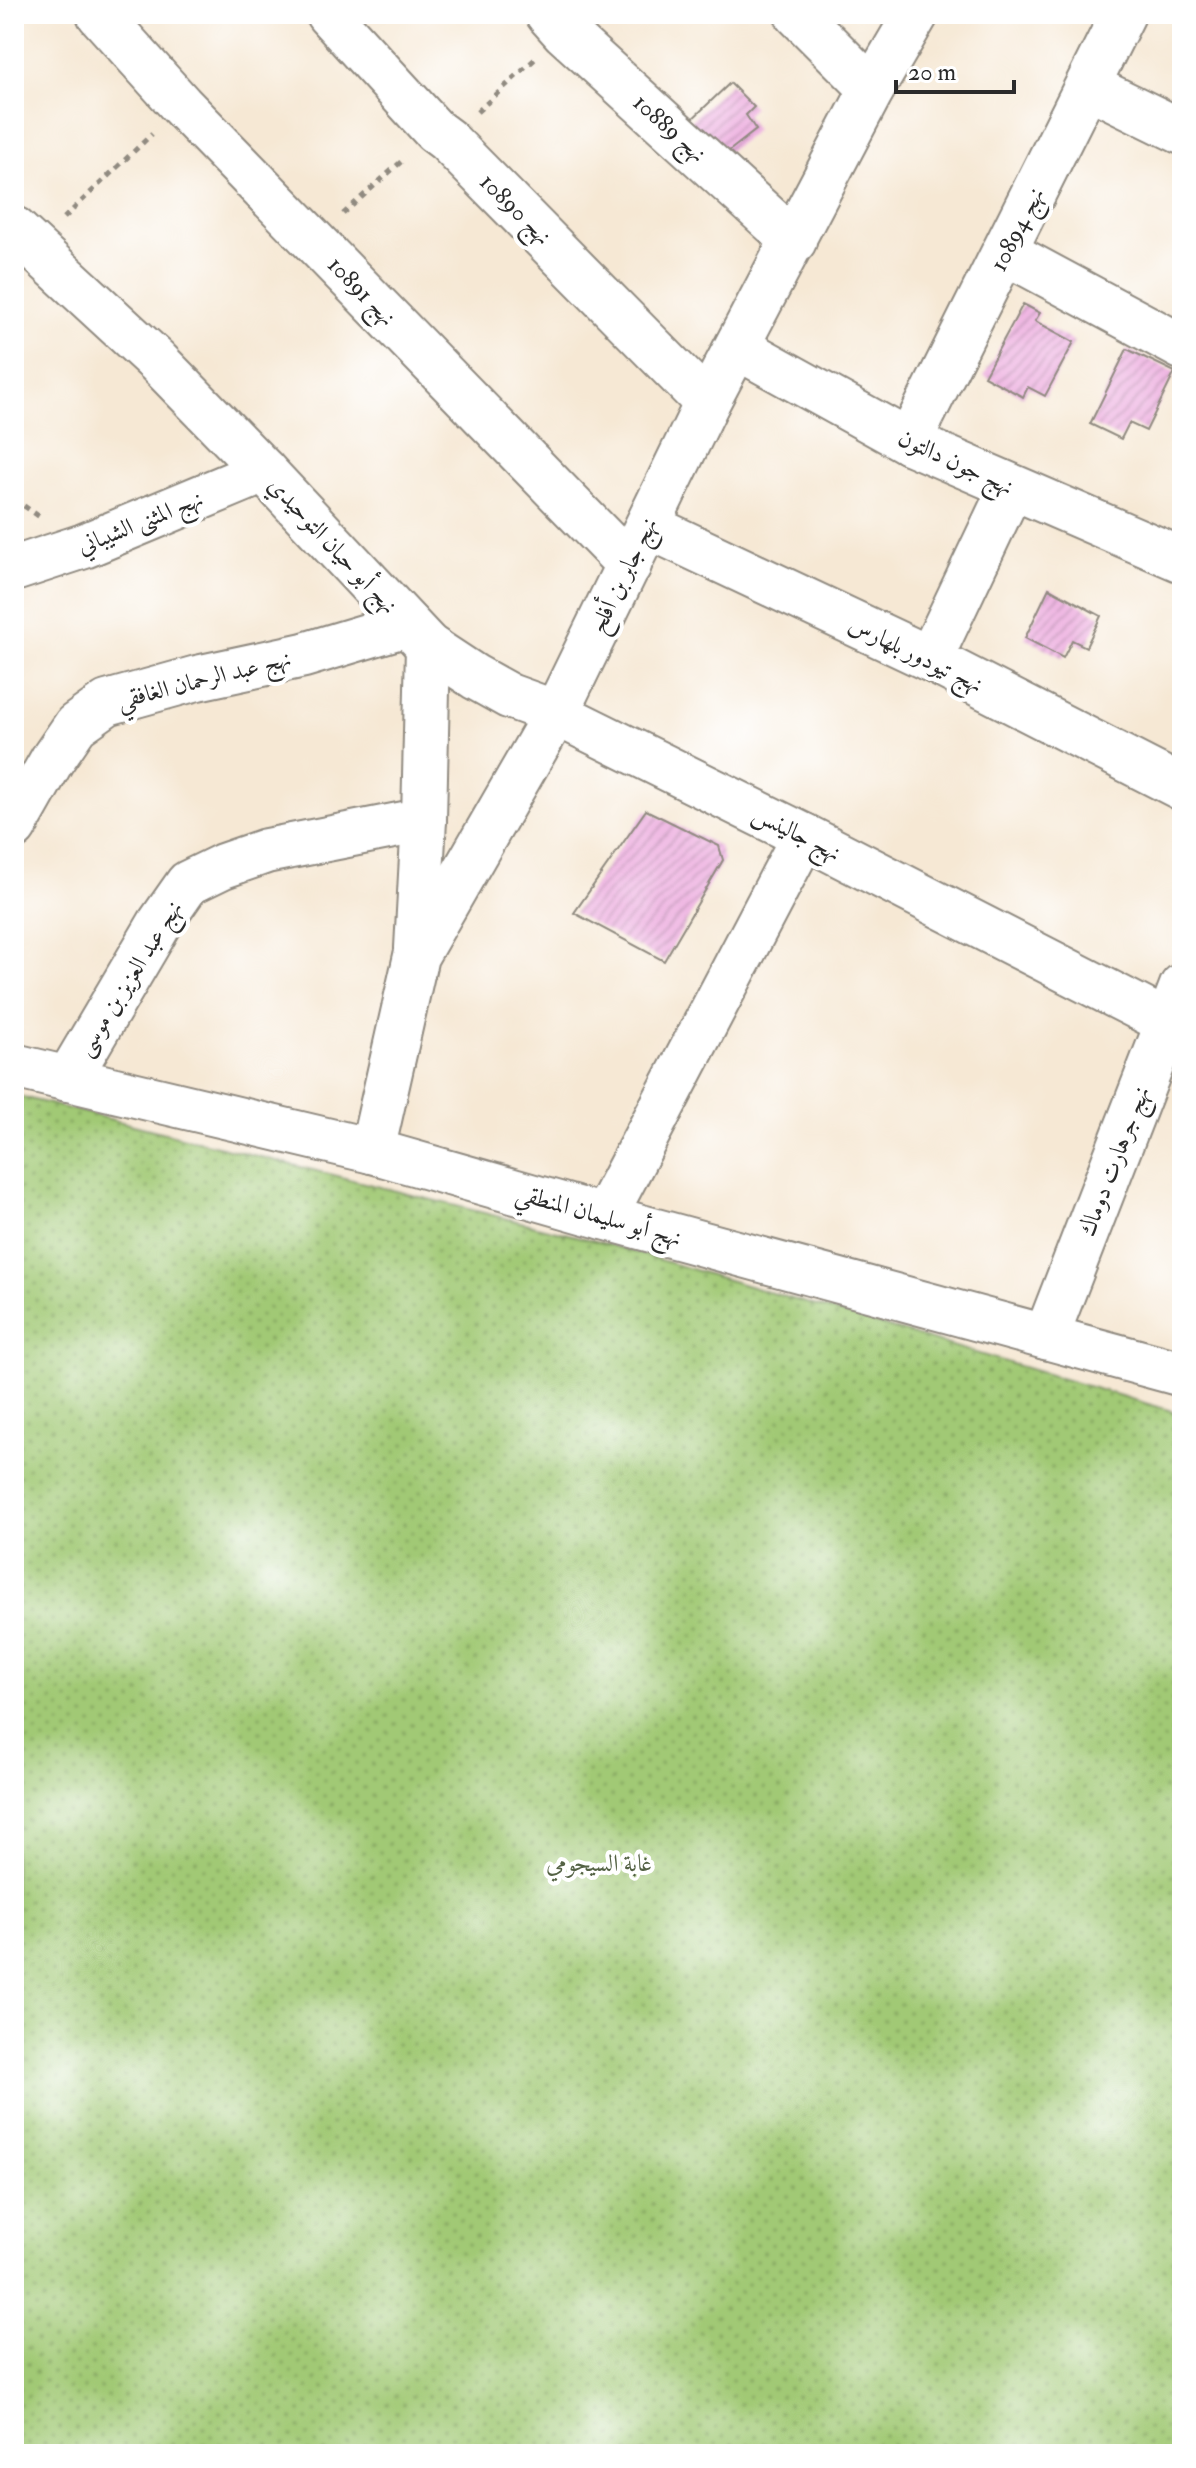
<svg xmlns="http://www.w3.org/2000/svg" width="1196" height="2468" font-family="'IM FELL Double Pica',Amiri,serif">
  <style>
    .grass { fill: url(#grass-dots); stroke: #667a50; stroke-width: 2 }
    .building { fill: url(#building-hatch) }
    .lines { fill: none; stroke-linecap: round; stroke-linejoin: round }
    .minor-casing { stroke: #908a80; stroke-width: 48 }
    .path { stroke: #908a80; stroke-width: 5; stroke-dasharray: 6 6; stroke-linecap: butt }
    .minor { stroke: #fff; stroke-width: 44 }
    .labels { text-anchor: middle; stroke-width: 8; stroke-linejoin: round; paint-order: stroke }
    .street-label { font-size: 24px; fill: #2b2b2b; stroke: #fff }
    .park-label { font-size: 24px; fill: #546245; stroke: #fff }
  </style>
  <defs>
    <pattern id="grass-dots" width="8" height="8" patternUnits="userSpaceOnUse" patternTransform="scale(2)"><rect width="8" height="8" fill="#a1c975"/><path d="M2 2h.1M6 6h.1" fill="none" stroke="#83a360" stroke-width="1.8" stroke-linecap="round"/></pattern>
    <pattern id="building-hatch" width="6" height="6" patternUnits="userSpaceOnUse" patternTransform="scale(2)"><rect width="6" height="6" fill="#eba6dc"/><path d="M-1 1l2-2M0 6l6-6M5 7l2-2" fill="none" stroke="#bf87b3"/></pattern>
  </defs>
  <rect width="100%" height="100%" fill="#fff"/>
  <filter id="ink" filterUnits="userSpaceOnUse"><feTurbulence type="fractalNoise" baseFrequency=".0125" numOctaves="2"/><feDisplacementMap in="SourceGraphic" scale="16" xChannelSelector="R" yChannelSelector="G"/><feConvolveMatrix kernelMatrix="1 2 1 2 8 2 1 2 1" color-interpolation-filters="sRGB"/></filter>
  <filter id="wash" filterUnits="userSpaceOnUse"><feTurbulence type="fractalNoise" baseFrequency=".006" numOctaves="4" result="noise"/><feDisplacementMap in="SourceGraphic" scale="32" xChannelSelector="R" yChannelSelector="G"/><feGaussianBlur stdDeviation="1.8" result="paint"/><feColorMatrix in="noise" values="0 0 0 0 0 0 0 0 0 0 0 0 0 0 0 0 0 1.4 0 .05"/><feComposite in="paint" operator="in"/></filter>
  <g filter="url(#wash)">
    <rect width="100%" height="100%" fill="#f6e8d4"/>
    <polygon class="grass" points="14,1095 596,1241 1182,1414 1182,2454 14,2454"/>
    <g id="blocks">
      <g class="building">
        <polygon points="730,83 754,107 746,115 756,130 720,158 689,122"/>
        <polygon points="1023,304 1040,313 1035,321 1074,342 1045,396 1028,387 1023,397 984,376"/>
        <polygon points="1127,349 1175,372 1146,431 1129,423 1121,439 1090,424"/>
        <polygon points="1049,588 1101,616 1086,647 1072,640 1063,658 1025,638"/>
        <polygon points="646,810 719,846 723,860 664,961 574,913"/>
      </g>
    </g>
  </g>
  <g filter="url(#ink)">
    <use href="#blocks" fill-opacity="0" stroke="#908a80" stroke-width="2"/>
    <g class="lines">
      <g class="minor-casing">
        <g id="minor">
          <polyline points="99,14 181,105 629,565"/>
          <polyline points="328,14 435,131 447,140 707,403"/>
          <polyline points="548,14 564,32 794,241"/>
          <polyline points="797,14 872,89"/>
          <polyline points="1088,86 1182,132"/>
          <polyline points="14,229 157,361 264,471 428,646 475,677 509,696 556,713 804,836 1167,1022"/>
          <polyline points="1005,252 1182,347"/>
          <polyline points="737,347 909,442 1182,560"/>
          <polyline points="909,442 1123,14"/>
          <polyline points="648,526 930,659 1182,788"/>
          <polyline points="14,569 84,546 264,471"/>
          <polyline points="930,659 1011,488"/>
          <polyline points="14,827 52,760 76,725 107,703 197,678 304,655 407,624"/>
          <polyline points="417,948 424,820 428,646"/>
          <polyline points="14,1066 372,1151 604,1217 1182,1374"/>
          <polyline points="68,1079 160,923 188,883 223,866 266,851 424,820"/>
          <polyline points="372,1151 416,956 556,713 707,403 872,89 916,14"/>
          <polyline points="604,1217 804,836"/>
          <polyline points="1046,1337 1182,986"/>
        </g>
      </g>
      <g class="path">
        <polyline points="477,112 535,59"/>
        <polyline points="343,214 404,159"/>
        <polyline points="64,218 152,134"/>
        <polyline points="14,499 40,517"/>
      </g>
      <use href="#minor" class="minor"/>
    </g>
  </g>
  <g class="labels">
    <g class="street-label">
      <text transform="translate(670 128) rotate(42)" y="8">نهج 10889</text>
      <text transform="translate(516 209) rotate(45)" y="8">نهج 10890</text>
      <text transform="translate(1017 229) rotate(-63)" y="8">نهج 10894</text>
      <text transform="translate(362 291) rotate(46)" y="8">نهج 10891</text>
      <text transform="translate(956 462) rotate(25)" y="8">نهج جون دالتون</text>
      <text transform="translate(140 522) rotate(-22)" y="8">نهج المثنى الشيباني</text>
      <text transform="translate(333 545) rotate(47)" y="8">نهج أبو حيان التوحيدي</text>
      <text transform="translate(623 575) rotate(-64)" y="8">نهج جابر بن أفلح</text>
      <text transform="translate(916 654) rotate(26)" y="8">نهج تيودور بلهارس</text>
      <text transform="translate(204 679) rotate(-14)" y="8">نهج عبد الرحمان الغافقي</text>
      <text transform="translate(797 833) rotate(27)" y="8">نهج جالينس</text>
      <text transform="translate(129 978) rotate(-58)" y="8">نهج عبد العزيز بن موسى</text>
      <text transform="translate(1114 1161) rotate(-69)" y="8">نهج جرهارت دوماك</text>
      <text transform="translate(599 1215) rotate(16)" y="8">نهج أبو سليمان المنطقي</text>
    </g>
    <g class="park-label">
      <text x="599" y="1871">غابة السيجومي</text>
    </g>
  </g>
  <rect width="1196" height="2468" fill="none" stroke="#fff" stroke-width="48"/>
  <path d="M896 80v12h118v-12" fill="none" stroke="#2b2b2b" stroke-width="4"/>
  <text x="908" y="80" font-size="24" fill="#2b2b2b" stroke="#ffffff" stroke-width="6" paint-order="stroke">20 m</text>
</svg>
